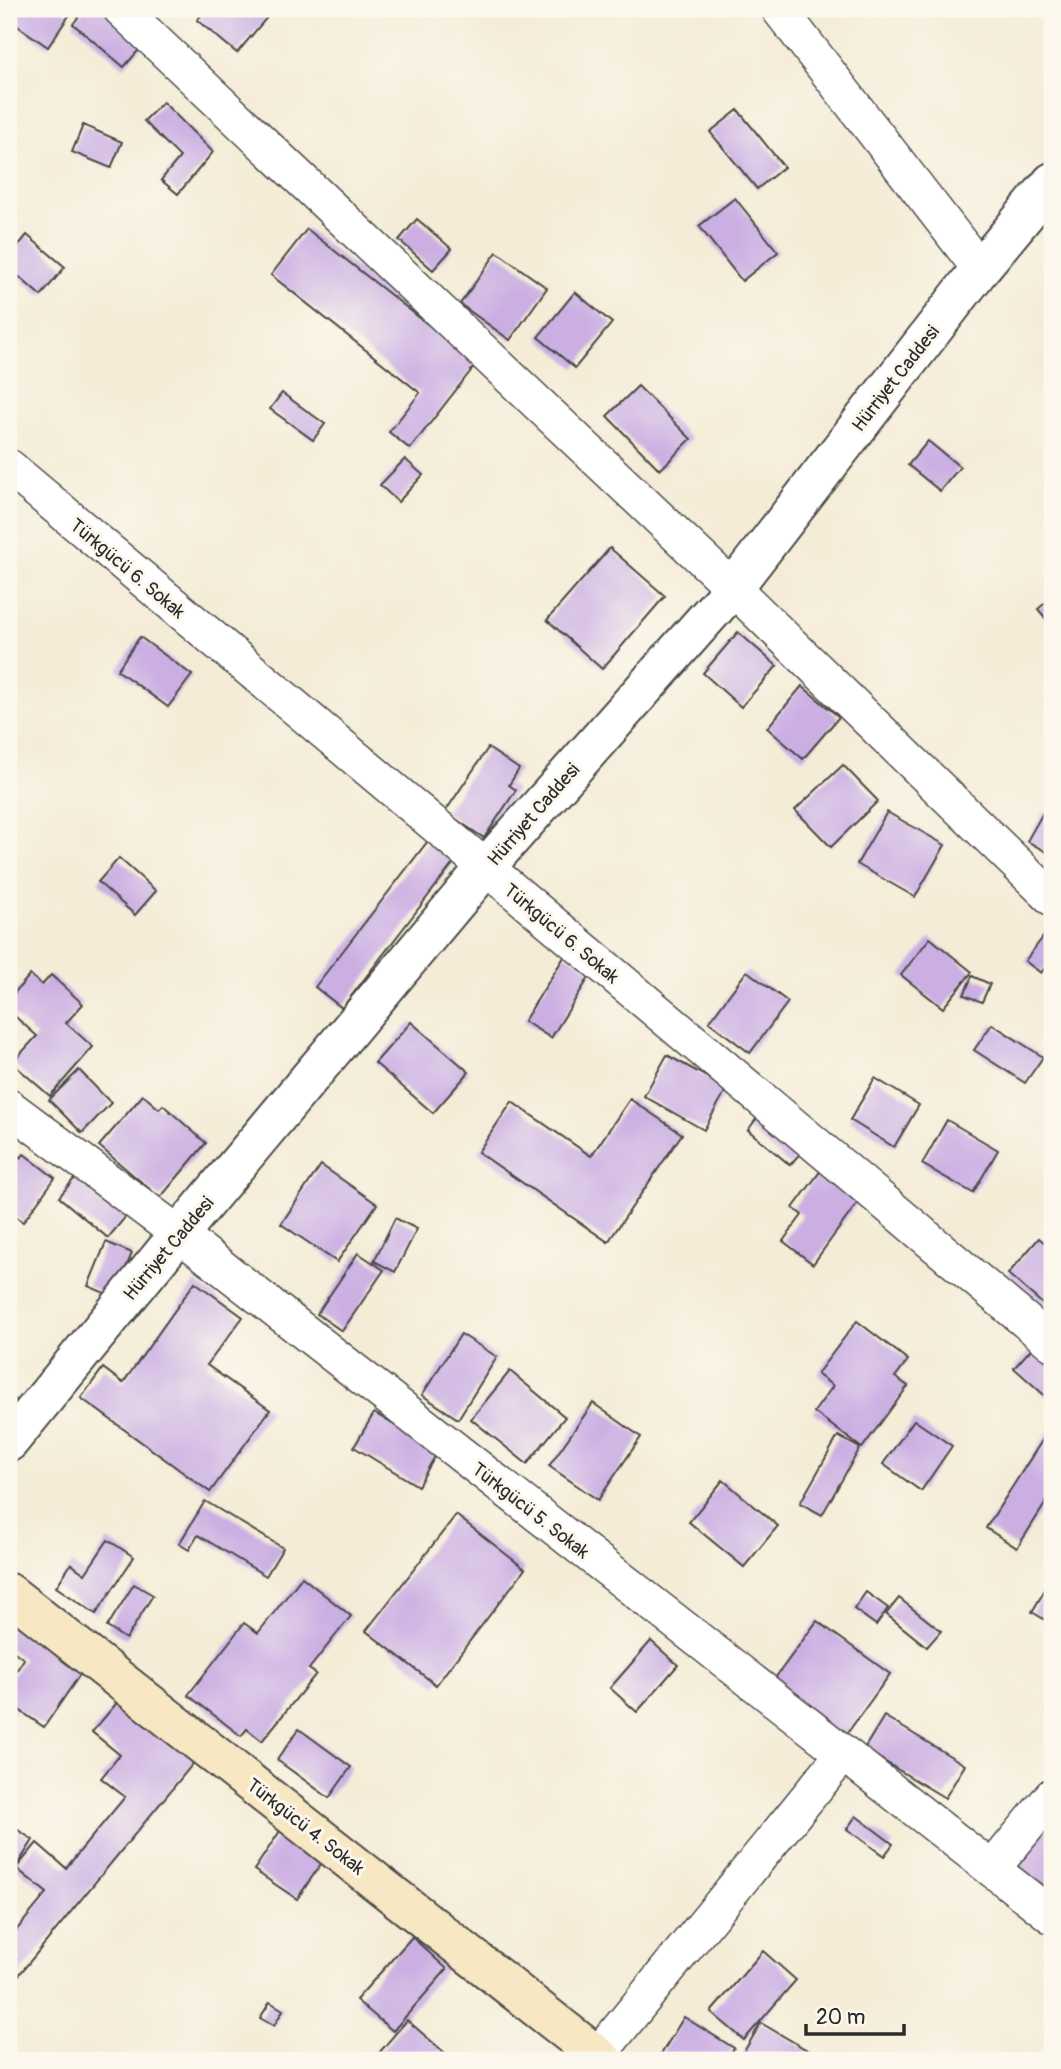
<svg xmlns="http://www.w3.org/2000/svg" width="1061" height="2069" font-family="Pangolin,sans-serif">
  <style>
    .building { fill: #cbafe3 }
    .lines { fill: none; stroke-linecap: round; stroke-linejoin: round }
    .minor-casing { stroke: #494845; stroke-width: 38 }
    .tertiary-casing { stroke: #494845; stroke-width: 42 }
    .secondary-casing { stroke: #494845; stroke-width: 42 }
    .minor { stroke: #fff; stroke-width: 35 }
    .tertiary { stroke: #fff; stroke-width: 38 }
    .secondary { stroke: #f7e8c3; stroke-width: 38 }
    .labels { text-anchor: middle; stroke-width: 6; stroke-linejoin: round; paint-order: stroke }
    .street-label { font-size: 19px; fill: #2b2b2b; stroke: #fbf7ec }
  </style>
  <rect width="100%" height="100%" fill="#fbf7ec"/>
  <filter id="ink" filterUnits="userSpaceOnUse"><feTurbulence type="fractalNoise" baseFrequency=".0143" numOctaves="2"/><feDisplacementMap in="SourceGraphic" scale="14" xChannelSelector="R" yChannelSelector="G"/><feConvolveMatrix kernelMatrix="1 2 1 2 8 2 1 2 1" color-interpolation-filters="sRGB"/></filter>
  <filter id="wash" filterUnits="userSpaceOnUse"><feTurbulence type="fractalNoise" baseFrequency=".00686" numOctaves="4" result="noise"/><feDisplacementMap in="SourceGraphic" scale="28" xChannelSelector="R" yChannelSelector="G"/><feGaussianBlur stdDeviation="1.57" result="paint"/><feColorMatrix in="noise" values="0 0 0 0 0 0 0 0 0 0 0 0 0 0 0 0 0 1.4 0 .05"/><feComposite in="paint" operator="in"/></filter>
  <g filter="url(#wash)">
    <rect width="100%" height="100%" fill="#f4ecd7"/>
    <g id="blocks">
      <g class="building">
        <polygon points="10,9 61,9 70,14 48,47 9,20"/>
        <polygon points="85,9 103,9 144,44 124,67 73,24"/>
        <polygon points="206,9 274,9 237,53 197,20"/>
        <polygon points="163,102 213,152 178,194 161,180 180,157 144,121"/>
        <polygon points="738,110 784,167 757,189 710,132"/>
        <polygon points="83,125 122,142 111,168 72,152"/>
        <polygon points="735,198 778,252 742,281 699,226"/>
        <polygon points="417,219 452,249 433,270 399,240"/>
        <polygon points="307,229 477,363 410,449 389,432 420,393 271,275"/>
        <polygon points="27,235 65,267 41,296 9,268 9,257"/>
        <polygon points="497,252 547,288 510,340 460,304"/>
        <polygon points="575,292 612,323 575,368 538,337"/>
        <polygon points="638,386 691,439 660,470 607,416"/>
        <polygon points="282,393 325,424 313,440 270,409"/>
        <polygon points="928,441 960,467 940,491 908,465"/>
        <polygon points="405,459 423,475 398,502 380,485"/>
        <polygon points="610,548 665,596 602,669 547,620"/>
        <polygon points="1052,597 1052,626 1038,609"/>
        <polygon points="738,632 777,666 741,707 703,673"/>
        <polygon points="140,637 192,675 168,707 117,670"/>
        <polygon points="802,686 839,717 803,759 767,728"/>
        <polygon points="488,748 519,769 509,785 516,790 484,838 445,812"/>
        <polygon points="843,765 878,801 831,847 795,810"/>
        <polygon points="1044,811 1052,815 1052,855 1027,841"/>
        <polygon points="887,812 945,845 915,897 857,864"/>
        <polygon points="428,841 455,861 342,1008 315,987"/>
        <polygon points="119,858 156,891 135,915 98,882"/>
        <polygon points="1044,936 1052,942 1052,958 1041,973 1025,961"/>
        <polygon points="930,938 972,972 943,1008 901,975"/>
        <polygon points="566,954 593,971 551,1038 524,1021"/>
        <polygon points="747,971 788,1002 750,1053 709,1022"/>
        <polygon points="30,975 42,985 51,975 83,1004 66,1023 93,1047 50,1096 12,1063 37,1036 9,1011 9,999"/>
        <polygon points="972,976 990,984 982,1002 964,995"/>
        <polygon points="411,1022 469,1072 433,1113 375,1063"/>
        <polygon points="992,1024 1043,1057 1025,1083 974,1050"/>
        <polygon points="667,1055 727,1088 704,1130 644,1096"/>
        <polygon points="79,1070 111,1103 82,1133 49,1100"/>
        <polygon points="875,1078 919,1105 894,1147 850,1120"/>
        <polygon points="143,1095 159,1109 163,1105 206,1143 160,1198 99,1146"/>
        <polygon points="630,1099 682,1134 608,1242 478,1152 512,1102 591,1156"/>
        <polygon points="760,1114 803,1150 790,1165 748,1130"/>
        <polygon points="947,1120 998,1150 973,1193 922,1164"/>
        <polygon points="9,1148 21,1158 24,1154 55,1178 23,1222 9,1212"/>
        <polygon points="321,1165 377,1204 337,1262 281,1224"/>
        <polygon points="822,1169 861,1198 813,1264 783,1241 802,1215 793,1208"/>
        <polygon points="78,1174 127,1215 108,1238 59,1197"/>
        <polygon points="395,1218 417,1229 395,1272 374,1261"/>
        <polygon points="1039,1238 1052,1249 1052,1312 1008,1274"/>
        <polygon points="106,1242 132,1253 114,1297 88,1286"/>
        <polygon points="358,1253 384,1270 342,1331 317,1314"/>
        <polygon points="195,1282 243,1317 207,1365 270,1410 210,1492 81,1398 103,1368 123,1383"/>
        <polygon points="857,1321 908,1360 895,1377 908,1386 862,1448 814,1412 833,1386 817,1374"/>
        <polygon points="461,1334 497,1357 458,1419 422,1395"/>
        <polygon points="1032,1348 1052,1366 1052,1402 1014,1368"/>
        <polygon points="510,1371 565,1417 527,1464 471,1419"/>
        <polygon points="9,1395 21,1404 9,1420"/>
        <polygon points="593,1403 641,1437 598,1500 549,1466"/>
        <polygon points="374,1413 438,1451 418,1486 354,1447"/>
        <polygon points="914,1420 952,1446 921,1491 883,1464"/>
        <polygon points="1052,1425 1052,1493 1017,1548 986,1528"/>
        <polygon points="838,1436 860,1448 822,1515 800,1503"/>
        <polygon points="723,1480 778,1526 744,1567 689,1522"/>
        <polygon points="205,1501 283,1548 266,1576 198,1535 189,1550 179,1544"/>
        <polygon points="456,1515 525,1569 436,1685 366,1631"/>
        <polygon points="108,1540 134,1557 96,1614 56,1587 71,1564 85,1574"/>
        <polygon points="302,1577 351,1616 309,1669 316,1674 262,1741 247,1729 241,1736 188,1695 244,1623 258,1633"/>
        <polygon points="134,1584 153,1595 126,1639 107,1627"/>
        <polygon points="1046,1588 1052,1592 1052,1624 1032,1612"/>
        <polygon points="866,1592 888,1608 876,1625 854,1609"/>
        <polygon points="899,1598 941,1631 927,1647 886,1614"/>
        <polygon points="11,1617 85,1667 44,1727 16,1708 9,1718 9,1682 24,1659 9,1648 9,1621"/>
        <polygon points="817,1621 890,1674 843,1739 770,1685"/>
        <polygon points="651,1641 678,1665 637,1712 610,1688"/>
        <polygon points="121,1698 196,1760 9,1987 9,1939 47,1893 16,1868 37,1843 66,1868 125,1797 101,1778 120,1755 92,1732"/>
        <polygon points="884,1716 965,1765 945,1798 864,1749"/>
        <polygon points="299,1729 351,1767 329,1798 277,1760"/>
        <polygon points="1052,1811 1052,1892 1015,1866"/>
        <polygon points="856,1816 893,1844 884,1856 847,1829"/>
        <polygon points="9,1824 33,1840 16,1867 9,1862"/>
        <polygon points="282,1828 325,1858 297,1899 254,1870"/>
        <polygon points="412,1937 447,1969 393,2031 356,2000"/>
        <polygon points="763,1951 796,1980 744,2040 711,2012"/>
        <polygon points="270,2002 283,2010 274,2026 260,2018"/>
        <polygon points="684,2017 734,2048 726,2060 667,2060 660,2056"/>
        <polygon points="407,2020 453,2060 373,2060"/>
        <polygon points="761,2023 824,2060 739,2060"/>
      </g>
    </g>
  </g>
  <g filter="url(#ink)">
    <use href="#blocks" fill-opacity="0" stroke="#494845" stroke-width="2"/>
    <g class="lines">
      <g class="minor-casing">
        <g id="minor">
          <polyline points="121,9 733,588 1052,898"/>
          <polyline points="779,9 980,269"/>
          <polyline points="9,467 1052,1343"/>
          <polyline points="9,1107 179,1234 1052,1916"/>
          <polyline points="992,1869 1052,1796"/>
          <polyline points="594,2060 843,1754"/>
        </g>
      </g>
      <g class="tertiary-casing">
        <polyline id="tertiary" points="9,1442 179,1234 485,868 733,588 980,269 1052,182"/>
      </g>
      <g class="secondary-casing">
        <polyline id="secondary" points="9,1593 603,2060"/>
      </g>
      <use href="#minor" class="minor"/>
      <use href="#tertiary" class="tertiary"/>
      <use href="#secondary" class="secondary"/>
    </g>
  </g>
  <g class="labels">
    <g class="street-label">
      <text transform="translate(895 378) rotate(-52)" y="7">Hürriyet Caddesi</text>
      <text transform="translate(128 568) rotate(40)" y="7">Türkgücü 6. Sokak</text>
      <text transform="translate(533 814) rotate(-49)" y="7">Hürriyet Caddesi</text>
      <text transform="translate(562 933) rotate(40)" y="7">Türkgücü 6. Sokak</text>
      <text transform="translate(168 1248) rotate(-50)" y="7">Hürriyet Caddesi</text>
      <text transform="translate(531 1510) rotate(38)" y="7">Türkgücü 5. Sokak</text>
      <text transform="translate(306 1826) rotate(38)" y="7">Türkgücü 4. Sokak</text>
    </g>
  </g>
  <rect width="1061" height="2069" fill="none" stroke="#fbf7ec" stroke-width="35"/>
  <path d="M806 2024v10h98v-10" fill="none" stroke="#2b2b2b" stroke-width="3.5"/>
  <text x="816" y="2024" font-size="21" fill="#2b2b2b" stroke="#fbf7ec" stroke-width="5" paint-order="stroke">20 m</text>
</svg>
